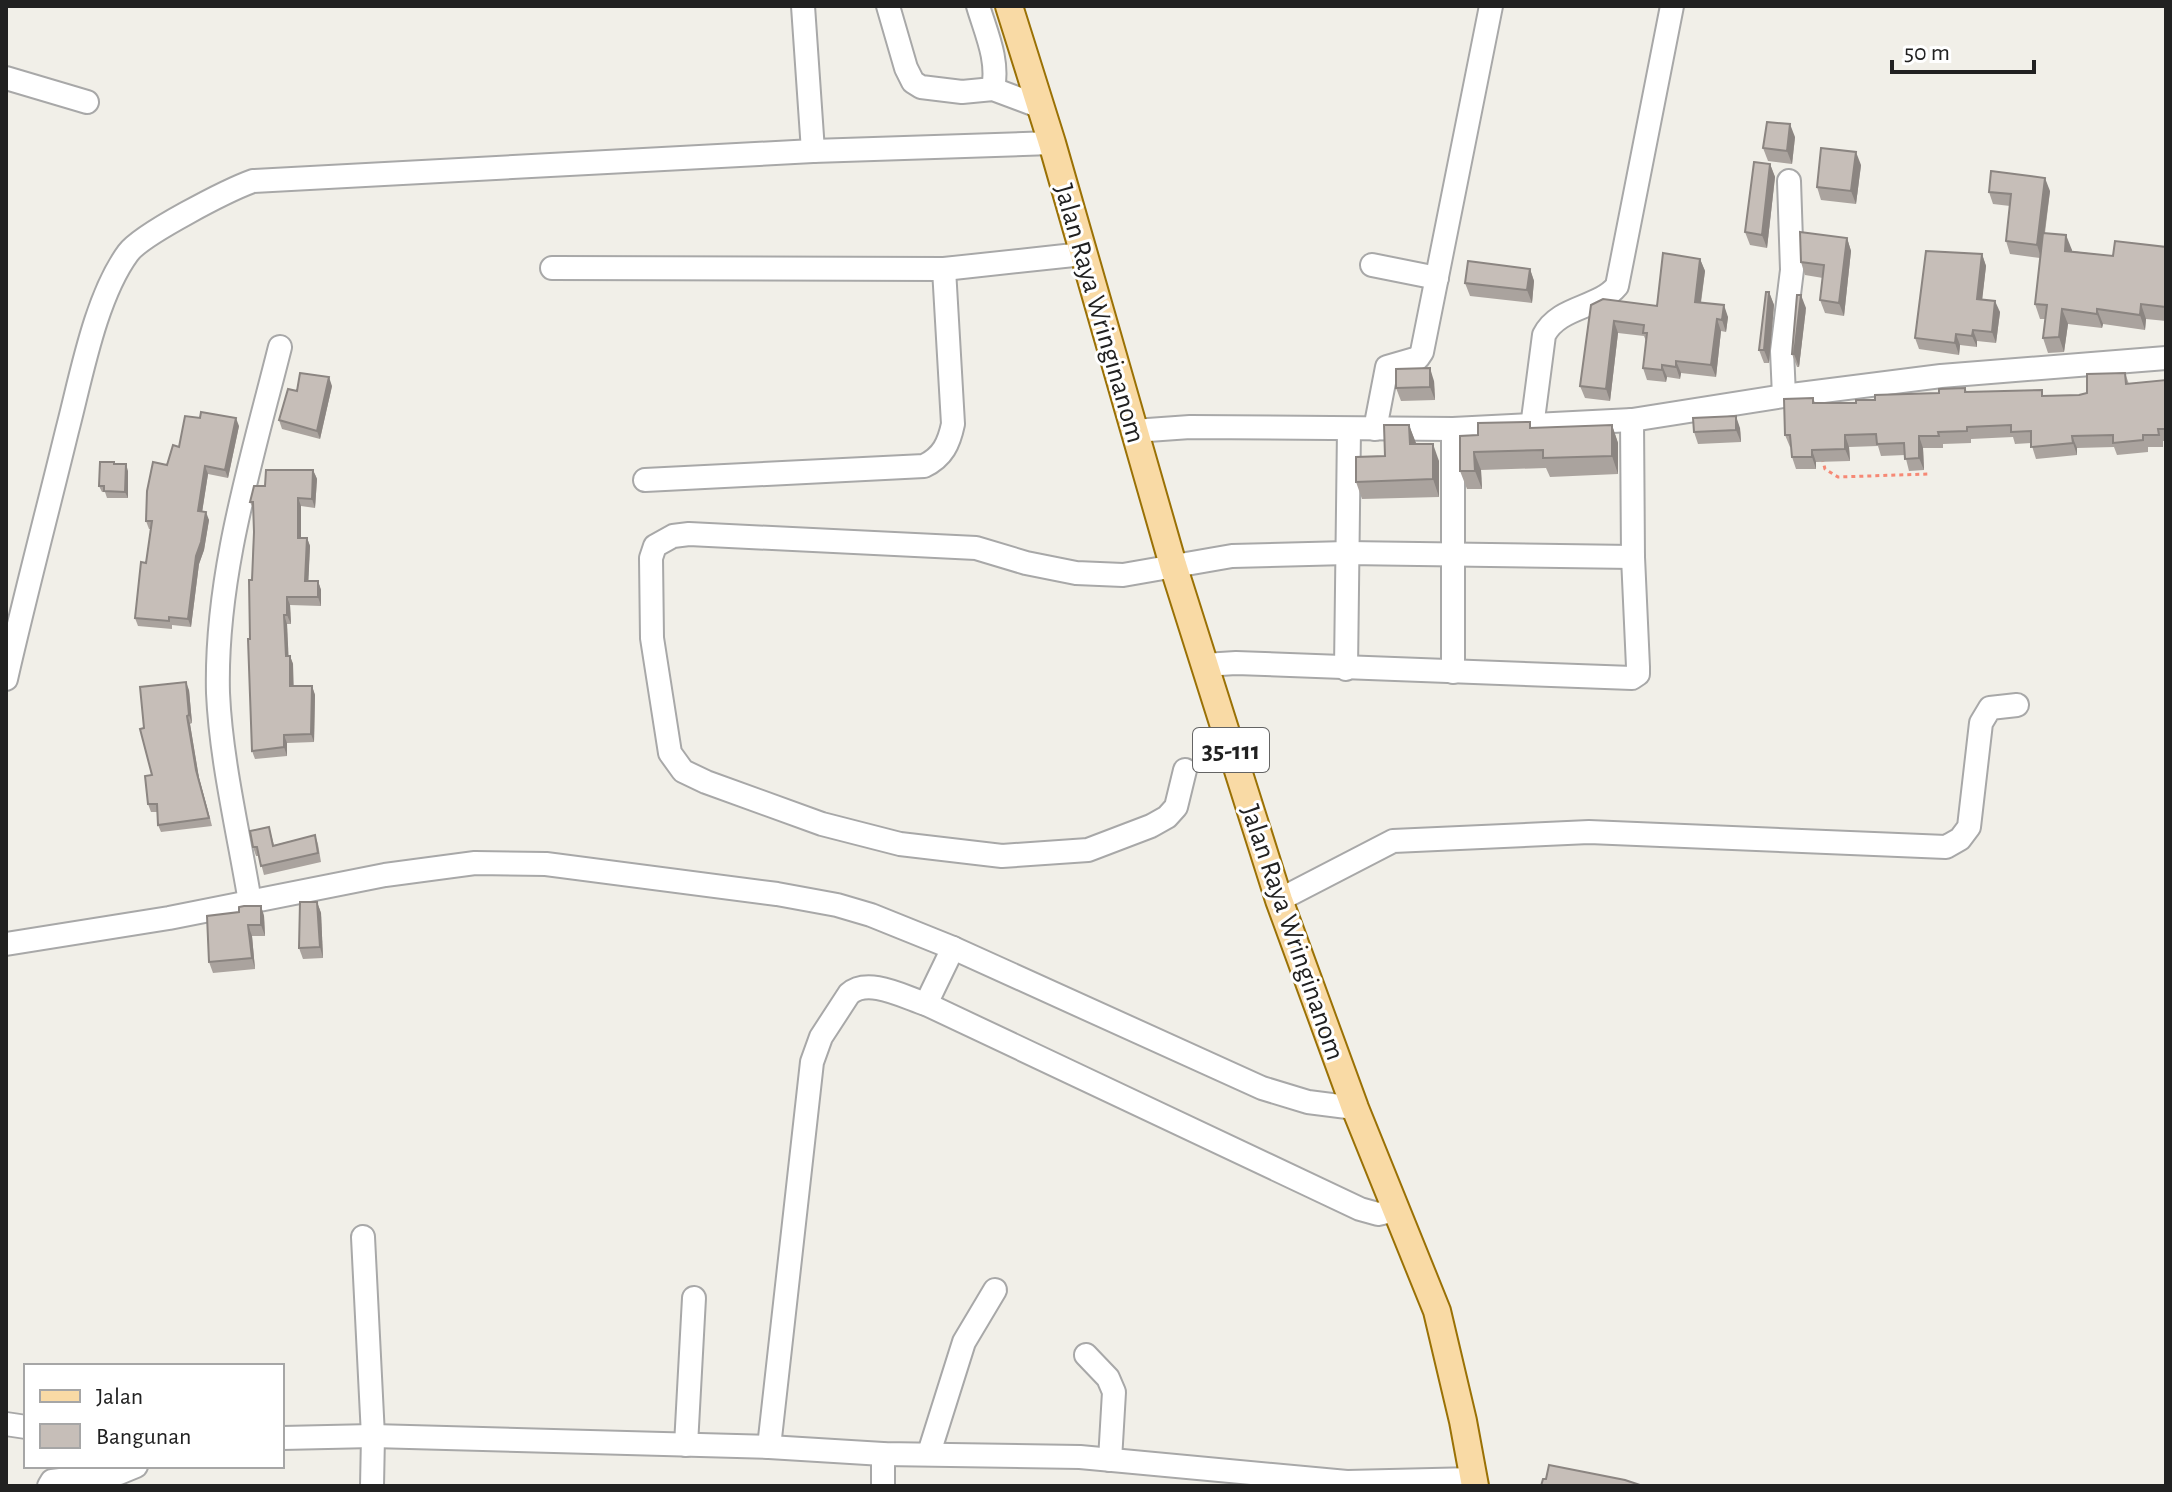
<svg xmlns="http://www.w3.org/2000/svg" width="2172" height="1492" font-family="'Alegreya Sans',sans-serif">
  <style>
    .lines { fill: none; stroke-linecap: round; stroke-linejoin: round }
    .minor-casing { stroke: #a8a8a8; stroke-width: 26 }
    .major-casing { stroke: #9a7105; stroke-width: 30 }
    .path { stroke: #f68975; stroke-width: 3; stroke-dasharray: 4 4; stroke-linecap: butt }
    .minor { stroke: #fff; stroke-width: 22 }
    .major { stroke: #f9daa5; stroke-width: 26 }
    .wall { fill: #aaa39e }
    .shaded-wall { fill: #8b8581 }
    .building { fill: #c6beb8; stroke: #8b8581; stroke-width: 2 }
    .labels { text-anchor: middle; stroke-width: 6; stroke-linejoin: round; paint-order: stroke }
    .shield { fill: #fff; stroke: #646464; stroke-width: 2 }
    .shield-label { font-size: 26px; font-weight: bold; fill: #212121 }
    .street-label { font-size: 28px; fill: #212121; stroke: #fff }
  </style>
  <rect width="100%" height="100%" fill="#f1efe8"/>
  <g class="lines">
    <g class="minor-casing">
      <g id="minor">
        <polyline points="803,6 813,151"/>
        <polyline points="888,6 906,68 913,82 921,87 962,92 993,89 1041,107"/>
        <path d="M978 6C986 33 999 60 993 89"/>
        <polyline points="6,78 87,102"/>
        <polyline points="1372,265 1437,278"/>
        <polyline points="552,268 944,269 1083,254"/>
        <polyline points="1784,396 1782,351 1792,270 1789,181"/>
        <path d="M1532 427 1544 335C1559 306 1598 309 1617 286L1672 6"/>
        <polyline points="1375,429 1387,367 1418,358 1422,352 1491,6"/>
        <polyline points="1134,431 1190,427 1453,429 1632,420 1784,396 1941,376 2166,358"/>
        <path d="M645 480 924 466C943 457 949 443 953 424L944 269"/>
        <polyline points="1204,665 1236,663 1632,678 1638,674 1638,667 1633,557 1632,420"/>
        <polyline points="1346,669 1349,429"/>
        <polyline points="1453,672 1453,429"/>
        <path d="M6 679C25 596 47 513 67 431 81 378 95 298 128 253 142 234 228 190 253 181L813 151 1052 143"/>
        <polyline points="1185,770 1176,807 1167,817 1151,826 1088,850 1002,856 900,844 822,824 706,782 683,771 670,753 652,638 651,558 655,546 673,536 689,534 976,548 1026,563 1076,573 1123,575 1232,556 1347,553 1633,557"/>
        <polyline points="1279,900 1393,841 1589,832 1946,847 1960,839 1969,827 1981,723 1990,708 2017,705"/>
        <path d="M250 902C239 835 221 761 218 693 215 576 252 459 280 347"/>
        <polyline points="6,944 169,918 385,875 475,863 546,864 777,894 837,905 871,915 953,948 1262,1088 1308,1102 1355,1108"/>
        <polyline points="926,1004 953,948"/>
        <polyline points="363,1237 373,1436 372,1486"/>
        <polyline points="1086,1355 1108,1378 1114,1392 1110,1460"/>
        <polyline points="6,1424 26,1427"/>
        <polyline points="282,1438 373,1436 769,1447 883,1454 1080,1457 1347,1482 1475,1479"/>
        <polyline points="686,1445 694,1298"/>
        <path d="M769 1447 812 1062 821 1037 849 994C868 977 904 997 926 1004L1360 1209 1378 1214 1396 1210"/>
        <polyline points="929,1453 964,1342 995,1290"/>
        <polyline points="883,1454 883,1486"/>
        <polyline points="49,1486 52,1481 119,1473 136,1466"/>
      </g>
    </g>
    <g class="major-casing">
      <polyline id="major" points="1009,6 1052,143 1173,565 1279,900 1355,1108 1437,1311 1463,1421 1475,1486"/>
    </g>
    <polyline class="path" points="1822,458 1825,469 1838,477 1928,474"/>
    <use href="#minor" class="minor"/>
    <use href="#major" class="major"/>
  </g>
  <g class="wall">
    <polygon points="1795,137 1792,164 1768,161 1763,148"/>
    <polygon points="1770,164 1775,177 1767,248 1750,245 1745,232"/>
    <polygon points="1861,165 1856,204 1821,200 1817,187"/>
    <polygon points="2050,191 2045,233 2072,250 2072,251 2113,256 2166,247 2166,321 2146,319 2145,330 2103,324 2102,328 2068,324 2064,352 2048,353 2043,338 2045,319 2040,319 2035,304 2040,258 2010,254 2006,241 2010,206 1993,204 1989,192"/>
    <polygon points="1847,238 1851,251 1844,316 1825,313 1820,300 1823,278 1805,275 1801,262"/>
    <polygon points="1982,254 1986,266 1982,299 2000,312 1996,343 1977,341 1977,347 1960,345 1959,355 1919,349 1915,338"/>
    <polygon points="1700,259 1705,271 1701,303 1728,317 1726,332 1721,331 1716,377 1681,373 1680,379 1667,377 1666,382 1647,380 1643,368 1646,341 1644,336 1618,333 1610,401 1585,398 1580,386 1603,299 1657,306"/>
    <polygon points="1530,269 1534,281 1532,303 1470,296 1465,283"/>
    <polygon points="1769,292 1774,305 1769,363 1764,363 1759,350"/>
    <polygon points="1806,308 1799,367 1797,367 1792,354"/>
    <polygon points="2125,373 2129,384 2166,380 2166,441 2163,441 2163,447 2148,447 2148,452 2117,455 2114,447 2077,448 2077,455 2036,459 2031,443 2015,444 2013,437 1971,439 1971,443 1943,444 1943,448 1923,448 1924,470 1909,471 1905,455 1881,456 1878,446 1849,447 1850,461 1816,462 1816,469 1796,469 1792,457 1791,447 1790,447 1785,435 1813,398 1815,403 1856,403 1939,393 1965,388 1967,392 2044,396 2079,395 2087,393"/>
    <polygon points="1434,381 1435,400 1401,401 1396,388"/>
    <polygon points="332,386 320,439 282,429 279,420 297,391"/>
    <polygon points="1409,425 1416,444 1439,461 1439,497 1362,499 1356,482 1385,456"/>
    <polygon points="1612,425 1618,443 1618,474 1550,477 1546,468 1481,470 1482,489 1467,489 1460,471 1478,435 1532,428"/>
    <polygon points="239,426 228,478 208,474 202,512 209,520 204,550 199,564 191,627 172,625 172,629 138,626 135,618 146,563 151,529 149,529 146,521 167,465 179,447"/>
    <polygon points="1740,428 1741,442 1698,444 1694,432"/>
    <polygon points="115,464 128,471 128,498 107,498 105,492 102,492 99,486"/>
    <polygon points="313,470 317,479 315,508 301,506 301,538 307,538 310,546 308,581 318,581 321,590 321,606 290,605 291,624 287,624 288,656 290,656 293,664 293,686 312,686 315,695 314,742 287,743 287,756 255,759 252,751 250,639 254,511 250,502 265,486"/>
    <polygon points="189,690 192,723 190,724 199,778 212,826 161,832 158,825 158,812 151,812 148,804 152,775 144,728"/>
    <polygon points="269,827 274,845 315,835 318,844 321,862 264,875 259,856 256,856 253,847"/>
    <polygon points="317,902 321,913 323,958 303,959 299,948"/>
    <polygon points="261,906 264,916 265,936 252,936 255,969 213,973 209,962 239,912"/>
  </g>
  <g class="shaded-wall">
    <polygon points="1790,124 1795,137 1792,164 1787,151"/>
    <polygon points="1856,152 1861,165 1856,204 1851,191"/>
    <polygon points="1770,164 1775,177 1767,248 1762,235"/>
    <polygon points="2045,178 2050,191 2041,258 2037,245"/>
    <polygon points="2066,235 2072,250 2070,265 2065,251"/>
    <polygon points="1847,238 1851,251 1844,316 1839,303"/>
    <polygon points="1982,254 1986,266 1981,310 1977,299"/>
    <polygon points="1700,259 1705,271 1699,314 1695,302"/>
    <polygon points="1530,269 1534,281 1532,303 1527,290"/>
    <polygon points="1769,292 1774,305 1769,363 1764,350"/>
    <polygon points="1801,295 1806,308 1799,367 1794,354"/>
    <polygon points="1995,301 2000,312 1996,343 1992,332"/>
    <polygon points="2141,304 2146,319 2145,330 2140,315"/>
    <polygon points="1724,305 1728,317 1726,332 1722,320"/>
    <polygon points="2062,309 2068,324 2064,352 2059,337"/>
    <polygon points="2097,309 2103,324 2102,328 2097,314"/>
    <polygon points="1717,319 1721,331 1716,377 1711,365"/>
    <polygon points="1614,321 1618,333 1610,401 1606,389"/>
    <polygon points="1973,330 1977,341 1977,347 1972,336"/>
    <polygon points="1956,334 1960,345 1959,355 1955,343"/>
    <polygon points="1676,361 1681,373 1680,379 1676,367"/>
    <polygon points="1662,365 1667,377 1666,382 1662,370"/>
    <polygon points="1430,368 1434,381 1435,400 1430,387"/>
    <polygon points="329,377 332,386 320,439 317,431"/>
    <polygon points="1736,416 1740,428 1741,442 1736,430"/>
    <polygon points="236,418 239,426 228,478 225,470"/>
    <polygon points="1409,425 1416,443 1416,462 1410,444"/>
    <polygon points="1612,425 1618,443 1618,474 1612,456"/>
    <polygon points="1845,435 1849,447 1850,461 1845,449"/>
    <polygon points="1919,436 1923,448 1924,470 1919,458"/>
    <polygon points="2072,436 2077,448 2077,455 2073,443"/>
    <polygon points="1433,444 1439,461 1439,497 1433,479"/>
    <polygon points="1812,450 1816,462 1816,469 1812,457"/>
    <polygon points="1474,452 1481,470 1482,489 1475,471"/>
    <polygon points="126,464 128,471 128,498 125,492"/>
    <polygon points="205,466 208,474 201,519 198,511"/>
    <polygon points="313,470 317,479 315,508 312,499"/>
    <polygon points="298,498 301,506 301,547 298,538"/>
    <polygon points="206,512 209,520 204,550 199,564 191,627 188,619 196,556"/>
    <polygon points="307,538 310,546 308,590 305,581"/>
    <polygon points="318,581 321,590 321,606 318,597"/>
    <polygon points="287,597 290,605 291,624 287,615"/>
    <polygon points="284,615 287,624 289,665 286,656"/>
    <polygon points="290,656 293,664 294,695 290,686"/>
    <polygon points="186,682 189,690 192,723 189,715"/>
    <polygon points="312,686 315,695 314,742 311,734"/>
    <polygon points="187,716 190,724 199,778 212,826 196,770"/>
    <polygon points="284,735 287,743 287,756 284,747"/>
    <polygon points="317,902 321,913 323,958 320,947"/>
    <polygon points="261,906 264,916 265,936 261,925"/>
    <polygon points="248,925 252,936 255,969 252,958"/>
  </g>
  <g class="building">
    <polygon points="1767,122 1790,124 1787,151 1763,148"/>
    <polygon points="1821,148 1856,152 1851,191 1817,187"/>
    <polygon points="1754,162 1770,164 1762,235 1745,232"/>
    <polygon points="1991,171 2045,178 2037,245 2006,241 2011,194 1989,192"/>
    <polygon points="1800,232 1847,238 1839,303 1820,300 1824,265 1801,262"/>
    <polygon points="2043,233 2066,235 2065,251 2113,256 2115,241 2166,247 2166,307 2141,304 2140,315 2097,309 2097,314 2062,309 2059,337 2043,338 2047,305 2035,304"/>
    <polygon points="1926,251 1982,254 1977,299 1995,301 1992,332 1973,330 1972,336 1956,334 1955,343 1915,338"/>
    <polygon points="1663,253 1700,259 1695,302 1724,305 1722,320 1717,319 1711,365 1676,361 1676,367 1662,365 1662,370 1643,368 1647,333 1643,333 1644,325 1614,321 1606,389 1580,386 1591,305 1603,299 1657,306"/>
    <polygon points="1468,261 1530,269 1527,290 1465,283"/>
    <polygon points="1766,292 1769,292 1764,350 1759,350"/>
    <polygon points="1797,295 1801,295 1794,354 1792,354"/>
    <polygon points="1430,368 1430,387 1396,388 1396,369"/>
    <polygon points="300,373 329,377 317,431 279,420 288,389 297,391"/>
    <polygon points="2125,373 2126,384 2166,380 2166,429 2158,429 2159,435 2143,435 2143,440 2113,443 2113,435 2072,436 2073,443 2031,447 2031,431 2011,432 2011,425 1967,427 1967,431 1938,432 1939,436 1919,436 1919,458 1905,459 1904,443 1877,444 1876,434 1845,435 1845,449 1812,450 1812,457 1792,457 1790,435 1785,435 1784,399 1813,398 1813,403 1856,403 1856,400 1875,400 1875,395 1939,393 1939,389 1965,388 1965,392 2042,390 2042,396 2079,395 2087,393 2087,374"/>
    <polygon points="201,412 236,418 225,470 205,466 198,511 206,512 201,542 196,556 188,619 169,617 169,621 135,618 141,562 146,563 152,521 146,521 147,491 153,462 167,465 173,445 179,447 185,416 200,418"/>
    <polygon points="1736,416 1736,430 1694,432 1693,418"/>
    <polygon points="1530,422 1530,428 1612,425 1612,456 1543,458 1543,450 1474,452 1475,471 1460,471 1460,436 1478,435 1478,423"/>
    <polygon points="1384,425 1409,425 1410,444 1433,444 1433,479 1356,482 1356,457 1385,456"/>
    <polygon points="100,462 114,462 114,464 126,464 125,492 104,491 104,486 99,486"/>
    <polygon points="266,470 313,470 312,499 298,498 298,538 307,538 305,581 318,581 318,597 287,597 287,615 284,615 286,656 290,656 290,686 312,686 311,734 284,735 284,747 252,751 248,639 250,639 249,580 252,580 254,532 253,502 250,502 254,486 265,486"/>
    <polygon points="186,682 189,715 187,716 196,770 209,818 158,825 157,804 148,804 145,776 152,775 140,729 144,728 140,687"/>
    <polygon points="269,827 273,846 315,835 318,853 261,866 257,847 253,847 250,831"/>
    <polygon points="300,902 317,902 320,947 299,948"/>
    <polygon points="244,906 261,906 261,925 248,925 252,958 209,962 207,916 239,912 239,907"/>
    <polygon points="1549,1465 1625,1480 1643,1486 1541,1486 1543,1479 1546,1479"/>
  </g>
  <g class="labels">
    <rect class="shield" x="1193" y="728" width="76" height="44" rx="6"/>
    <g class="shield-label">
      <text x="1231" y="759">35-111</text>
    </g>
    <g class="street-label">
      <text transform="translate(1101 313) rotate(74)" y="10">Jalan Raya Wringinanom</text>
      <text transform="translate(1294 932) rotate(71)" y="10">Jalan Raya Wringinanom</text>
    </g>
  </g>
  <rect width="2172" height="1492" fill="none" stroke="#212121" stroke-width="16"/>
  <rect x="24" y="1364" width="260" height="104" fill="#ffffff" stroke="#a6a6a6" stroke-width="2"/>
  <rect x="40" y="1390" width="40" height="12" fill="#f9daa5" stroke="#a6a6a6" stroke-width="2"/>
  <text x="96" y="1404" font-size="24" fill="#212121">Jalan</text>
  <rect x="40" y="1424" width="40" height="24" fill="#c6beb8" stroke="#a6a6a6" stroke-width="2"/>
  <text x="96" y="1444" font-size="24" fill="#212121">Bangunan</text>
  <path d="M1892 60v12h142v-12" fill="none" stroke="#212121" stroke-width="4"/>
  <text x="1904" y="60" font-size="24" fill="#212121" stroke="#ffffff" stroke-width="6" paint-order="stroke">50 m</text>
</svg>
